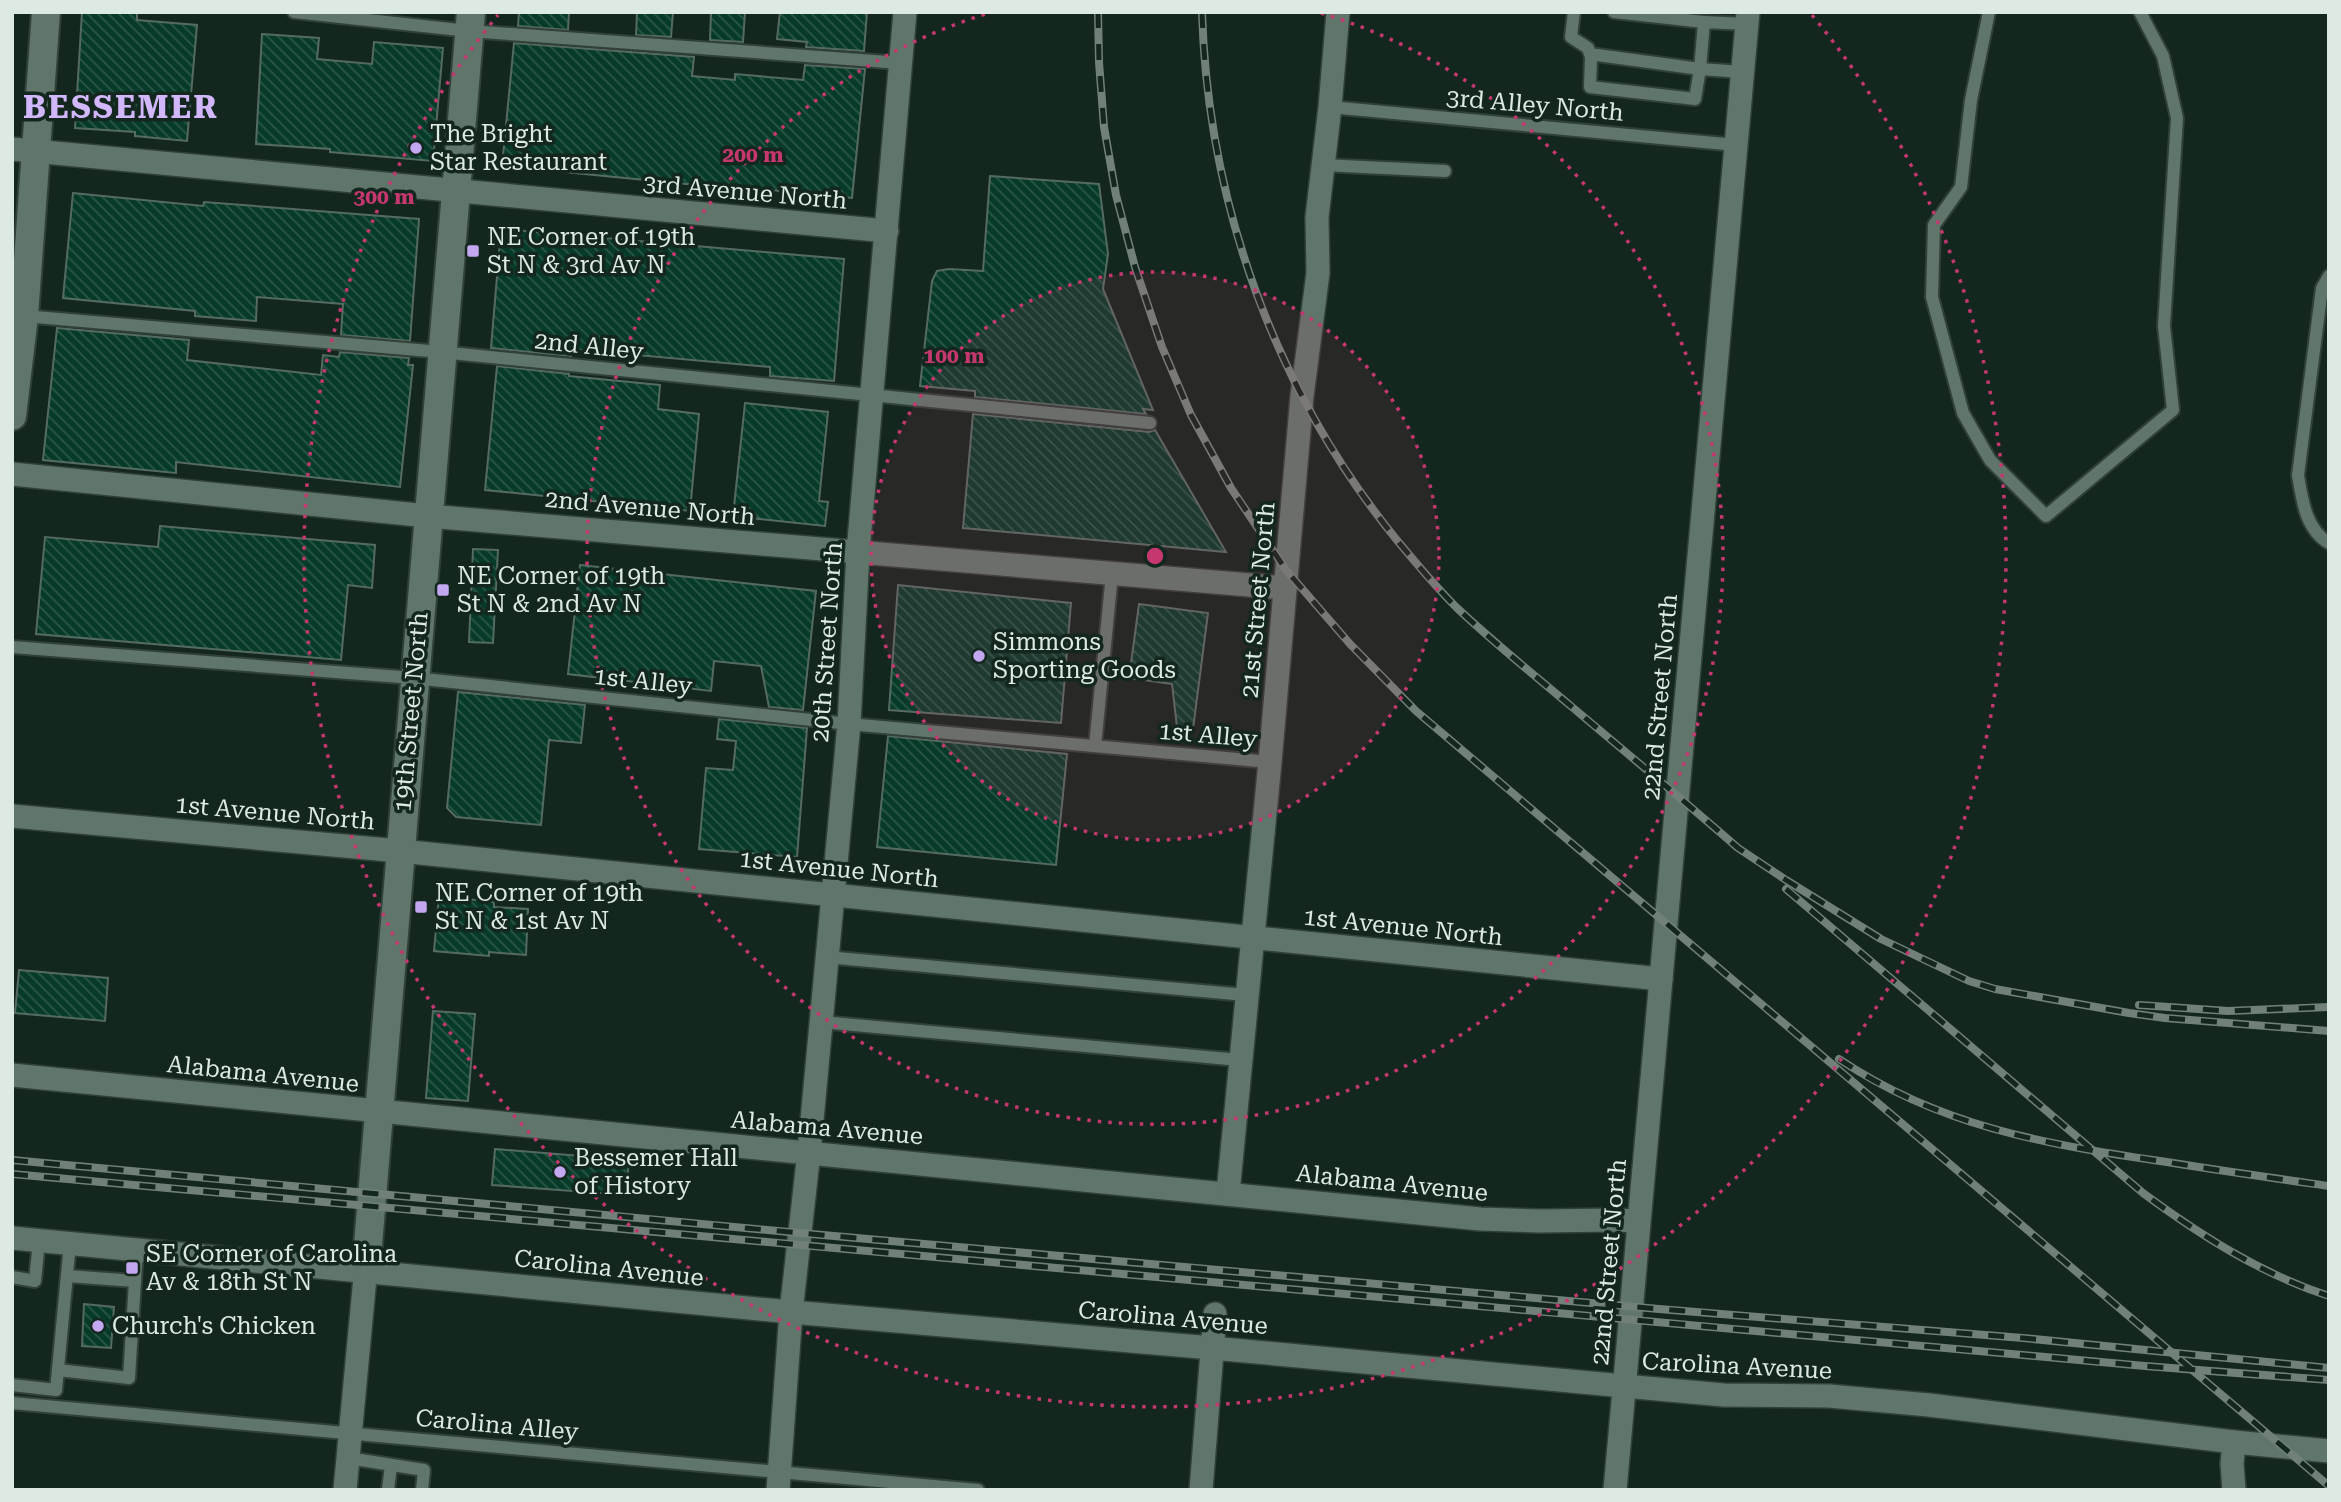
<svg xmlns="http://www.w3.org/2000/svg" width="2341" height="1502" font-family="'Roboto Serif',serif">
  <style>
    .building { fill: url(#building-back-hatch); stroke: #556b60; stroke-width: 2 }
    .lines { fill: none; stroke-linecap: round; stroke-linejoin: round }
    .service-casing { stroke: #314038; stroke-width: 16 }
    .minor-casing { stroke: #314038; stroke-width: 26 }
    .tertiary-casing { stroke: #314038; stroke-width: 32 }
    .service { stroke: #60766b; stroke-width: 12 }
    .minor { stroke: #60766b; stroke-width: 23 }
    .tertiary { stroke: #60766b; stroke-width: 28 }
    .rail-casing { stroke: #71817a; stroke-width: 8 }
    .rail { stroke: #13271e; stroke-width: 5; stroke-dasharray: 16; stroke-linecap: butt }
    .ring { fill: none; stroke: #c6376f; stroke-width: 3.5; stroke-dasharray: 3.5 7 }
    .poi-dot { fill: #c4a7f1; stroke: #13271e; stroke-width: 2.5 }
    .labels { text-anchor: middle; stroke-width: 7; stroke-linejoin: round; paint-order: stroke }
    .street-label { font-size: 24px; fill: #dde9e3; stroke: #13271e }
    .poi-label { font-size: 24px; fill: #dde9e3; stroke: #13271e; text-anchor: start }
    .district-label { font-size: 32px; font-weight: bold; letter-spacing: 2px; fill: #d2b7fc; stroke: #13271e }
    .centre { fill: #c6376f; stroke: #13271e; stroke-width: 3.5 }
    .ring-label { font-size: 21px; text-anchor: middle; font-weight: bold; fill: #c6376f; stroke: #13271e; stroke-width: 7; stroke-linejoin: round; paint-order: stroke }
  </style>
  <defs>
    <pattern id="building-back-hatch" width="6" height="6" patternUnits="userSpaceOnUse" patternTransform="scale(1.75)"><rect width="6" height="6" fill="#073b29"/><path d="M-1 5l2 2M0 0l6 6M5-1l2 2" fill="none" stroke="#2b5748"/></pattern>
  </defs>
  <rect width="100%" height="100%" fill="#13271e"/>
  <g class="building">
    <polygon points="82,12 137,12 137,20 197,25 187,141 135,136 135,132 75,128"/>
    <polygon points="519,12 569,12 568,30 518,26"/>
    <polygon points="637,12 673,12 671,37 636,35"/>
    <polygon points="711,12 745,12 743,42 710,40"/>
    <polygon points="780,12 867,12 864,51 806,47 807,42 777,39"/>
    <polygon points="262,34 319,38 317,59 372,64 374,42 443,48 433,161 330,152 330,149 256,144"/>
    <polygon points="514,43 694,57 692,76 735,80 735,74 803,80 805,65 865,69 852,198 748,188 725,194 726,188 502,166"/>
    <polygon points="990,176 1099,184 1108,254 1103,289 1153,410 1143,409 1146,414 975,397 975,391 920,386 932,281 937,271 949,269 983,271"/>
    <polygon points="73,193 203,206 204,202 419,219 410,341 341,335 343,304 257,297 256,321 195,316 195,311 63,298"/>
    <polygon points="501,229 844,259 834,381 770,376 770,367 571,349 571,356 491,348"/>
    <polygon points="57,328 189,340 187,360 321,375 323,355 339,357 340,352 409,358 408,365 413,365 400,487 176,462 176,473 43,460"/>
    <polygon points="497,366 569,374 569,376 660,385 658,409 699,414 690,511 485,490"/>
    <polygon points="745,403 828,412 819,501 828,502 825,526 733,516"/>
    <polygon points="973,414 1149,432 1155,430 1226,552 963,528"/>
    <polygon points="160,526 375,545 372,588 348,585 341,660 36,634 45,537 158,547"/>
    <polygon points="473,549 498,550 493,643 469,642"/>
    <polygon points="580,565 816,591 803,710 769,707 761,666 714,661 711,691 568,674"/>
    <polygon points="898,585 1071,603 1061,723 889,710"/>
    <polygon points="1139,604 1208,613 1193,729 1177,727 1172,684 1129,678"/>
    <polygon points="458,692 585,705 581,743 549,740 541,825 456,817 447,808"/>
    <polygon points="719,719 807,728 797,857 699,849 706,768 733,770 736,741 717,739"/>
    <polygon points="888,736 1067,754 1056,865 877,847"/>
    <polygon points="439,896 494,902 494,907 528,909 526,955 489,952 489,956 434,951"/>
    <polygon points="19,970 108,978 105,1021 15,1013"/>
    <polygon points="433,1011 475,1014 468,1101 426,1098"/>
    <polygon points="495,1149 629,1160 626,1195 492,1185"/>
    <polygon points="84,1304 114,1307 111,1348 82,1346"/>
  </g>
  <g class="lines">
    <g class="service-casing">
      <g id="service">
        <polyline points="294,12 469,31 901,63"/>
        <polyline points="1574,12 1571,37 1588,48 1591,57 1590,87 1695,99 1700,69 1590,54"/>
        <polyline points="1614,12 1704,22"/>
        <polyline points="1989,12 1971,100 1961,187 1934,225 1932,297 1963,413 1990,460 2046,516 2173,410 2164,326 2177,118 2163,56 2140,12"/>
        <polyline points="1742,72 1700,69 1704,22 1747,24"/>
        <polyline points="1330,107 1736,145"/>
        <polyline points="1323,165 1445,171"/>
        <path d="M2329 276 2322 288 2298 475C2302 500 2306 530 2329 543"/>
        <polyline points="24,316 441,352 1150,423"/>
        <polyline points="12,647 414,678 849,724 1270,762"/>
        <polyline points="1095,746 1112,574"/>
        <polyline points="826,957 1246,995"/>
        <polyline points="821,1022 1240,1060"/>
        <polyline points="67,1276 135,1281"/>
        <polyline points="12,1277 35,1281 39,1241"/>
        <polyline points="58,1370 129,1378 137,1249"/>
        <polyline points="12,1385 56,1390 70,1243"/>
        <polyline points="12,1403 978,1490"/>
        <polyline points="348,1458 424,1470 422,1490"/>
        <polyline points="388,1490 391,1465"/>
      </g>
    </g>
    <g class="minor-casing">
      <g id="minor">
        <polyline points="12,149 887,231"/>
        <polyline points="12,474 428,516 1285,588"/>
        <polyline points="12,816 400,851 1661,979"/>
        <polyline points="12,1075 1480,1219 1540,1221 1613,1220 1638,1221"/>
        <polyline points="1228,1193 1270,762 1302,396 1318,273 1317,217 1330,107 1338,12"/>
        <polyline points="12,1238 791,1312 1212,1348 1624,1386 1724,1395 1829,1396 1929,1405 2234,1442 2329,1451"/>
        <polyline points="345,1490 367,1256"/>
        <polyline points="778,1490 791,1312 809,1152 849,724 858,552 905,12"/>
        <polyline points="1201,1490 1215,1314"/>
        <polyline points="1615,1490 1748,12"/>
        <polyline points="2234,1490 2232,1464 2234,1442"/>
      </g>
    </g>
    <g class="tertiary-casing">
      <g id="tertiary">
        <polyline points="12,416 24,316 46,12"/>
        <polyline points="368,1245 471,12"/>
      </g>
    </g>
    <use href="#service" class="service"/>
    <use href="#minor" class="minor"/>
    <use href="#tertiary" class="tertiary"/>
    <g class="rail-casing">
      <g id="rail">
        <polyline points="1098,12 1099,62 1104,127 1116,195 1135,267 1162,347 1191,415 1231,488 1286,570 1350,644 1416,711 2329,1486"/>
        <path d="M1202 12C1208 204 1275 390 1396 539 1415 562 1435 586 1456 607 1493 642 1533 674 1572 707 1628 754 1683 800 1738 848L1786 880 1881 939 1969 981 1995 989 2129 1013 2165 1018 2329 1031"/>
        <path d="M1786 889 2143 1193C2200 1235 2261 1274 2329 1296"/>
        <polyline points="2139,1005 2228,1011 2329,1007"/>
        <path d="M1839 1059C1939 1126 2044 1144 2160 1161 2216 1170 2273 1178 2329 1186"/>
        <polyline points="12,1160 800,1233 1659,1309 2023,1338 2329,1368"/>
        <polyline points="12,1174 2145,1366 2329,1380"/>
      </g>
    </g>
    <use href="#rail" class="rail"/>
  </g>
  <circle cx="1155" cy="556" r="284" fill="#c6376f" fill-opacity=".12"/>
  <g class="ring">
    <circle cx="1155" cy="556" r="284"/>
    <path d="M1321 13A568 568 0 1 1 989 13"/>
    <path d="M1812 15A851 851 0 1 1 498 15"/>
  </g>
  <g class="poi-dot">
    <circle cx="416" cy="148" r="7"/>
    <rect x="466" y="244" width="14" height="14" rx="3.5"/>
    <rect x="436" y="583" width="14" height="14" rx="3.5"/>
    <circle cx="979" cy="656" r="7"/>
    <rect x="414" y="900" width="14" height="14" rx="3.5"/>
    <circle cx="560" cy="1172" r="7"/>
    <rect x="125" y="1261" width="14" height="14" rx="3.5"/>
    <circle cx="98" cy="1326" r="7"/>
  </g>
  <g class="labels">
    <g class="street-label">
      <text transform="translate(1535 105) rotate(5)" y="8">3rd Alley North</text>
      <text transform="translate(745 192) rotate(5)" y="8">3rd Avenue North</text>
      <text transform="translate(589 346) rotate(6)" y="8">2nd Alley</text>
      <text transform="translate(650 508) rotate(5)" y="8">2nd Avenue North</text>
      <text transform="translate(1258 600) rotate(-85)" y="8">21st Street North</text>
      <text transform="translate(827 642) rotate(-86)" y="8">20th Street North</text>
      <text transform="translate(643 681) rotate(6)" y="8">1st Alley</text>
      <text transform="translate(1660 697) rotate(-85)" y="8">22nd Street North</text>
      <text transform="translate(411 712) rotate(-85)" y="8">19th Street North</text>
      <text transform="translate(1208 735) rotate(5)" y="8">1st Alley</text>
      <text transform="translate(275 813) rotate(5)" y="8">1st Avenue North</text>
      <text transform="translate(839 869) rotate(6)" y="8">1st Avenue North</text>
      <text transform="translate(1403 927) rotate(6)" y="8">1st Avenue North</text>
      <text transform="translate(263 1074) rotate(6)" y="8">Alabama Avenue</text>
      <text transform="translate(827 1128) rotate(5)" y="8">Alabama Avenue</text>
      <text transform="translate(1392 1183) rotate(6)" y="8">Alabama Avenue</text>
      <text transform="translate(1609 1262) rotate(-85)" y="8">22nd Street North</text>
      <text transform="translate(609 1268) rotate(6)" y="8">Carolina Avenue</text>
      <text transform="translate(1173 1318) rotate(5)" y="8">Carolina Avenue</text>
      <text transform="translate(1737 1366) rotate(3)" y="8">Carolina Avenue</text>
      <text transform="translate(497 1425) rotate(5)" y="8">Carolina Alley</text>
    </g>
    <g class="poi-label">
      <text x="430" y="142">The Bright<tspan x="430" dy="28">Star Restaurant</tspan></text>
      <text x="487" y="245">NE Corner of 19th<tspan x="487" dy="28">St N &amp; 3rd Av N</tspan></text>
      <text x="457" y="584">NE Corner of 19th<tspan x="457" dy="28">St N &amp; 2nd Av N</tspan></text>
      <text x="993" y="650">Simmons<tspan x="993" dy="28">Sporting Goods</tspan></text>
      <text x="435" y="901">NE Corner of 19th<tspan x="435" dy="28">St N &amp; 1st Av N</tspan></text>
      <text x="574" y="1166">Bessemer Hall<tspan x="574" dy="28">of History</tspan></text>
      <text x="146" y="1262">SE Corner of Carolina<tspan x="146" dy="28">Av &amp; 18th St N</tspan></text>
      <text x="112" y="1334">Church's Chicken</text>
    </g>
    <g class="district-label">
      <text x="121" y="118">BESSEMER</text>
    </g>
  </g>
  <circle cx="1155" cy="556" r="10" class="centre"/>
  <g class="ring-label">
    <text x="753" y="162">200 m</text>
    <text x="384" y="204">300 m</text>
    <text x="954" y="363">100 m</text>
  </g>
  <rect width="2341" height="1502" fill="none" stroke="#dde9e3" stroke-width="28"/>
</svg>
